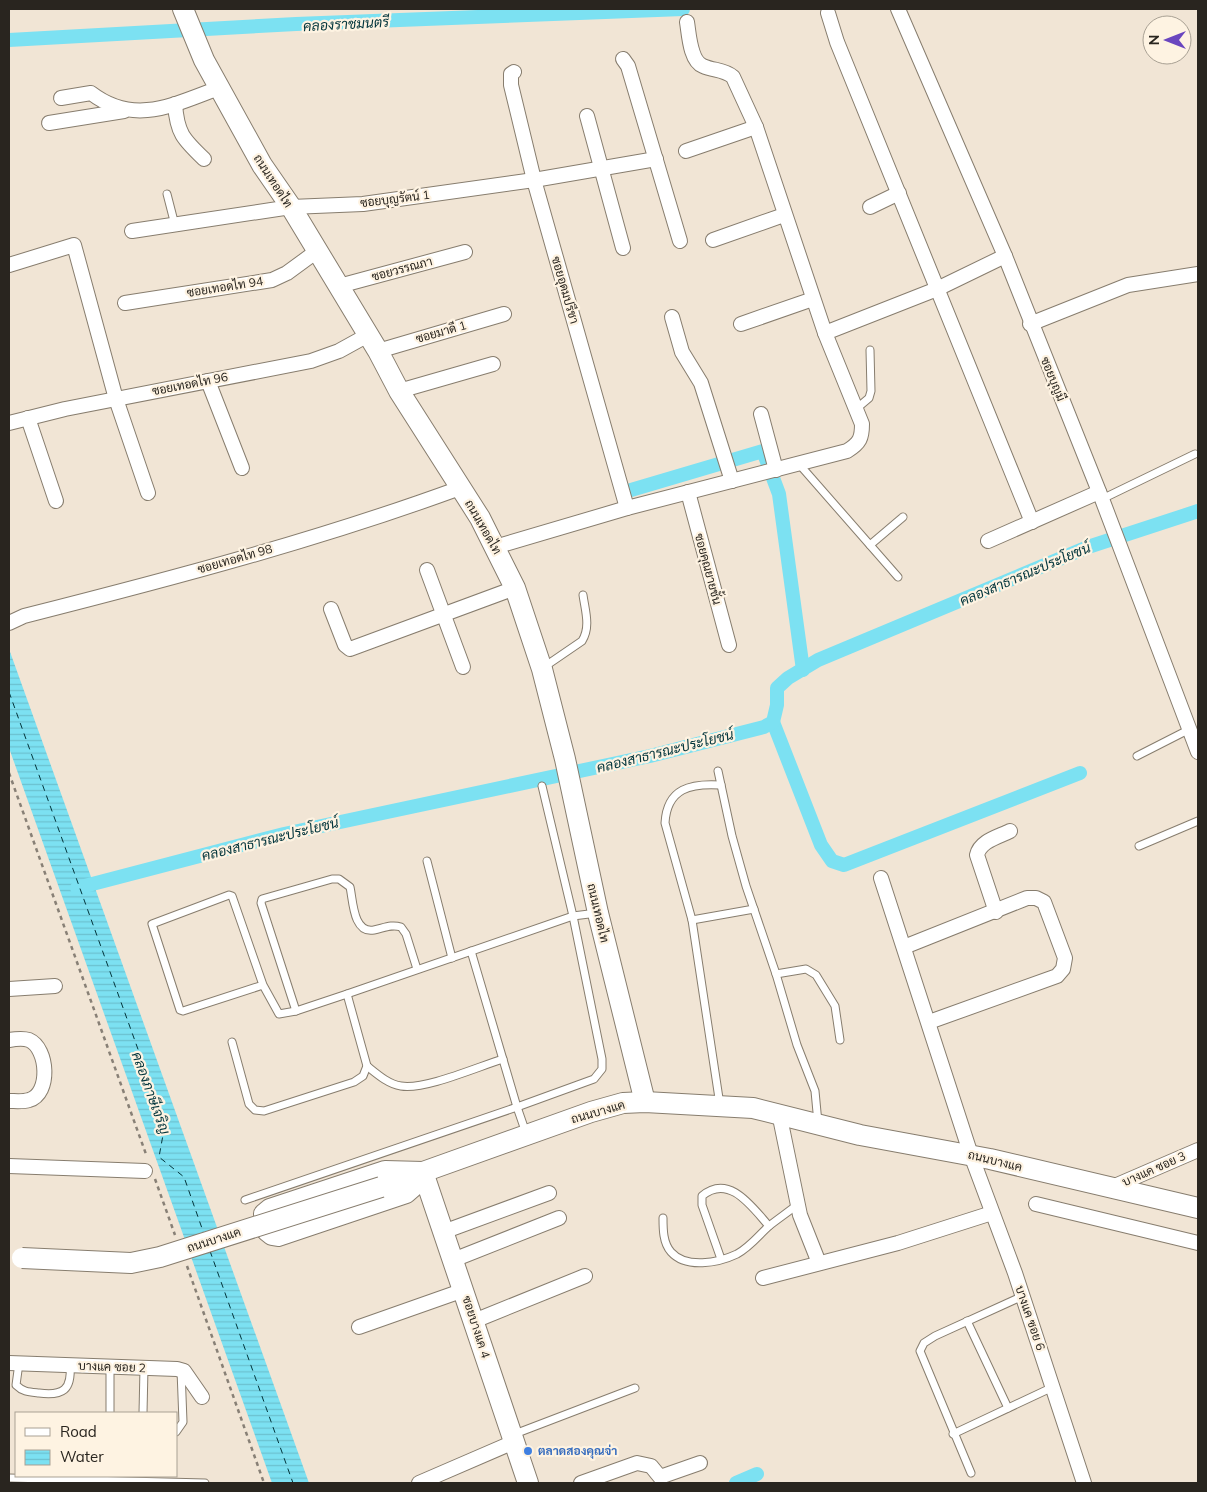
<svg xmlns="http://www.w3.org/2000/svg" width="1207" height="1492" font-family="Mulish,Sarabun,sans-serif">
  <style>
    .water { fill: url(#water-rules) }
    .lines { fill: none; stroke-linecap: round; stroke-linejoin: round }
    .canal { stroke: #7ce1f2; stroke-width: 14 }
    .ferry { stroke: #02353c; stroke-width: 1; stroke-dasharray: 6 5; stroke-linecap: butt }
    .lane-casing { stroke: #877d6e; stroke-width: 9 }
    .street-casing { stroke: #877d6e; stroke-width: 16 }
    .secondary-casing { stroke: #877d6e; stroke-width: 22 }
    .path { stroke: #888076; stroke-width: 2.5; stroke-dasharray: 4 4; stroke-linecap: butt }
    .lane { stroke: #fff; stroke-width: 7 }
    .street { stroke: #fff; stroke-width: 14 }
    .secondary { stroke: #fff; stroke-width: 20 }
    .secondary-bridge-casing { stroke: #877d6e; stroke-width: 22; stroke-linecap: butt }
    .secondary-bridge { stroke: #fff; stroke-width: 20 }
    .shop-dot { fill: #3f7fe0; stroke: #fef3e2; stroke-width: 2 }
    .labels { text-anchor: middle; stroke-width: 4.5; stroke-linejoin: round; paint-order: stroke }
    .street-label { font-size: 12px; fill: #29251f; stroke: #fef3e2 }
    .shop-label { font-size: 12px; font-weight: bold; fill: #366cbe; stroke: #fef3e2; text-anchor: start }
    .water-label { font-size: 14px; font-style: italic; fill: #02353c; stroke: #fef3e2 }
  </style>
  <defs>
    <pattern id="water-rules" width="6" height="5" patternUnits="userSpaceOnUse" patternTransform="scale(1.25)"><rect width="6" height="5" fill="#7ce1f2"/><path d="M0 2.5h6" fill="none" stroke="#6bc1cf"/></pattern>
  </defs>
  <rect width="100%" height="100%" fill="#f1e5d5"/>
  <polygon class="water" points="9,649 309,1483 272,1483 9,748"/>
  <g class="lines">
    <g class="canal">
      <polyline points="9,40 296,24 683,9"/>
      <polyline points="631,490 763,451 779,494 803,670"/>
      <polyline points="773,722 821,845 832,861 844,865 1080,773"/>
      <polyline points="77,888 284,834 650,756 764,727 773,722 777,705 777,688 788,678 818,660 1088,547 1198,511"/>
      <polyline points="736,1483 757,1474"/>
    </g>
    <g class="ferry">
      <polyline points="9,692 165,1124 159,1157 184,1177 204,1234"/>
      <polyline points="210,1251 293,1483"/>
    </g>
    <g class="lane-casing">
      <g id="lane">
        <polyline points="167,194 175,225"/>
        <polyline points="856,409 869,398 871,391 870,350"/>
        <polyline points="799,464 898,577"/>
        <polyline points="1102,499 1195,454"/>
        <polyline points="870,545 903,517"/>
        <path d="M544 667 582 641C591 627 585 610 583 595"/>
        <polyline points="1137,756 1190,729"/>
        <polyline points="718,771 732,836 746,886 776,974 797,1045 815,1091 818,1123"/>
        <polyline points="1139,846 1198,821"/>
        <polyline points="427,861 452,958"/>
        <path d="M692 920 665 823C667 788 691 783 721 785"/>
        <polyline points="471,951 517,1107 594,1079 602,1069 602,1059 573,916 542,786"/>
        <polyline points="776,974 806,969 816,975 835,1006 840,1040"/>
        <polyline points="263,985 183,1011 180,1010 152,924 229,895 232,896 263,985 279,1014 296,1011 347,994 573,916 597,913"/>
        <path d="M296 1011 261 903 262 899 332 879H339L350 887C353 900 353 934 374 930 384 928 391 924 401 927L406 934 417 969"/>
        <polyline points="232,1042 249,1104 255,1110 264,1111 354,1082 363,1076 367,1066 347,994"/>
        <path d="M367 1066C377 1074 388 1084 401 1086 425 1090 477 1067 503 1059"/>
        <polyline points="720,1105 692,920 754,909"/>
        <polyline points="245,1200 517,1107 526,1133"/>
        <path d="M663 1218C663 1229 663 1243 671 1252 686 1269 718 1263 737 1254 750 1247 758 1236 769 1226 778 1219 788 1212 797 1205"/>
        <path d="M721 1259 702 1205V1196C729 1173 752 1207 769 1226"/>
        <polyline points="967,1321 1008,1408"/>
        <path d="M19 1363 16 1385C23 1392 29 1392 39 1393 63 1396 72 1390 70 1365"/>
        <polyline points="110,1367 110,1413"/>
        <polyline points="143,1413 144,1368"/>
        <polyline points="176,1432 183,1422 181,1370"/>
        <polyline points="953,1434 1053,1387"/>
        <polyline points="512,1435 635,1388"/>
        <polyline points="971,1473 920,1351 924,1343 935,1336 1023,1296"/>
        <polyline points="9,1478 205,1483"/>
      </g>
    </g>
    <g class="street-casing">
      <g id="street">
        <polyline points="898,9 1005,256 1102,499 1198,752"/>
        <polyline points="828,13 837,42 1032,522"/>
        <polyline points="623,59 628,66 680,241"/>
        <polyline points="514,72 511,74 511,85 534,180 627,508"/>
        <path d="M61 98 91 93C134 126 173 105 219 88"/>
        <path d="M175 104C177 133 183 139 204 159"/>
        <polyline points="587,116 623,248"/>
        <polyline points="49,123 124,111"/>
        <polyline points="686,151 756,127"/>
        <polyline points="870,207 899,193"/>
        <polyline points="132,231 291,207 363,204 534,180 656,159"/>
        <polyline points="713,240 784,215"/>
        <polyline points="9,265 74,245 116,399 148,493"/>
        <polyline points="339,286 465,252"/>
        <polyline points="125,303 272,280 287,273 317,251"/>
        <polyline points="672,317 682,352 701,383 732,481"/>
        <polyline points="741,324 813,299"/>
        <polyline points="1030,324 1128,285 1198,274"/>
        <polyline points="825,333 937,289 1005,256"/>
        <polyline points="378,351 504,314"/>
        <polyline points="208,381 242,468"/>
        <polyline points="399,391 493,364"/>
        <polyline points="761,414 776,470"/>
        <polyline points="28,418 56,501"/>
        <polyline points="9,423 65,409 311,361 339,351 368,335"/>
        <polyline points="688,492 729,645"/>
        <polyline points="988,541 1099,492"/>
        <path d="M495 547 627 508 847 451C860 443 862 438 862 424L825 333 756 127 733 77C724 69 714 71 703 66 690 61 689 34 687 22"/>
        <polyline points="427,570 463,667"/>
        <polyline points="331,609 345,645 350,649 515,588"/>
        <path d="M9 623 24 616C170 579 318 540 460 488"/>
        <polyline points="881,878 971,1155 1015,1273 1084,1483"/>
        <path d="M996 912 977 855C980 841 998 837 1010 831"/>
        <polyline points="904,947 1027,898 1036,898 1044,902 1065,958 1063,969 1057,976 929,1022"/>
        <polyline points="9,989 55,986"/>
        <path d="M9 1040C15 1039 23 1038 29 1040 48 1048 51 1094 29 1100 23 1102 15 1101 9 1101"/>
        <polyline points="779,1113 800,1215 819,1263"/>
        <polyline points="9,1166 145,1171"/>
        <polyline points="1110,1188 1198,1150"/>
        <polyline points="1036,1204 1198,1243"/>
        <polyline points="443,1232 549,1193"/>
        <polyline points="453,1260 559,1218"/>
        <polyline points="763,1278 898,1243 992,1213"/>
        <polyline points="474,1321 585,1276"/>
        <polyline points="359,1327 464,1290"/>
        <polyline points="9,1363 177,1369 184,1371 202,1397"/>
        <polyline points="419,1483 514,1442"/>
        <polyline points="581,1483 637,1463 651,1466 660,1477 700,1463"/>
      </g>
    </g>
    <g class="secondary-casing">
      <g id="secondary">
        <polyline points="183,9 204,60 262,165 291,207 378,351 399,391 480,518 515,588 542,669 565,759 598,913 645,1102"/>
        <polygon points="385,1171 423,1172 414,1186 406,1193 278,1236 272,1235 267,1231 264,1214 270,1209"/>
        <polyline points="423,1172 528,1483"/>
        <polyline points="381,1187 591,1112 623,1103 645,1102 753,1108 860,1135 990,1159 1198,1208"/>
      </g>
    </g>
    <g class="path">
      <polyline points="9,773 147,1157"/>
      <polyline points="155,1179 175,1235"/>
      <polyline points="187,1266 264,1483"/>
    </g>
    <use href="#lane" class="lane"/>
    <use href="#street" class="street"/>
    <use href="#secondary" class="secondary"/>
    <g class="secondary-bridge-casing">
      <polyline id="secondary-bridge" points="22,1258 131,1263 160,1257 381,1187"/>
    </g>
    <use href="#secondary-bridge" class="secondary-bridge"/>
  </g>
  <circle class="shop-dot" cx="528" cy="1451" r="5"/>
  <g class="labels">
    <g class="street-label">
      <text transform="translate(273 181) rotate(57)" y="4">ถนนเทอดไท</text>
      <text transform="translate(395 199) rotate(-7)" y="4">ซอยบุญรัตน์ 1</text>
      <text transform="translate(402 269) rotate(-15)" y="4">ซอยวรรณภา</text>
      <text transform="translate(225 287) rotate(-9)" y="4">ซอยเทอดไท 94</text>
      <text transform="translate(565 290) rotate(74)" y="4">ซอยอุดมปรีชา</text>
      <text transform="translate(441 332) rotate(-16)" y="4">ซอยมาดี 1</text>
      <text transform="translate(1053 379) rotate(68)" y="4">ซอยบุญมี</text>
      <text transform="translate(190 384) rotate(-11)" y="4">ซอยเทอดไท 96</text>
      <text transform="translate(483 527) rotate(60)" y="4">ถนนเทอดไท</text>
      <text transform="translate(235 559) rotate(-16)" y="4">ซอยเทอดไท 98</text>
      <text transform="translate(708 569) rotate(75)" y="4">ซอยคุณยายชั้น</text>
      <text transform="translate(598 913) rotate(77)" y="4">ถนนเทอดไท</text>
      <text transform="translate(598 1112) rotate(-16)" y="4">ถนนบางแค</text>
      <text transform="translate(995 1161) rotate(14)" y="4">ถนนบางแค</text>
      <text transform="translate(1154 1169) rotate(-24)" y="4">บางแค ซอย 3</text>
      <text transform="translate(214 1240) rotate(-18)" y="4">ถนนบางแค</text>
      <text transform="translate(1030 1318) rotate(71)" y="4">บางแค ซอย 6</text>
      <text transform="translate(476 1327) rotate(72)" y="4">ซอยบางแค 4</text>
      <text transform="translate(112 1367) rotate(2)" y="4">บางแค ซอย 2</text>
    </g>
    <g class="shop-label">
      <text x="538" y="1455">ตลาดสองคุณจ่า</text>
    </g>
    <g class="water-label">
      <text transform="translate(346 24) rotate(-3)" y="5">คลองราชมนตรี</text>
      <text transform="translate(1025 574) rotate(-23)" y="5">คลองสาธารณะประโยชน์</text>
      <text transform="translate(665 751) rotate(-14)" y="5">คลองสาธารณะประโยชน์</text>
      <text transform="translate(270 839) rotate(-14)" y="5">คลองสาธารณะประโยชน์</text>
      <text transform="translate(151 1093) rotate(70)" y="5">คลองภาษีเจริญ</text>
    </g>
  </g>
  <rect width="1207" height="1492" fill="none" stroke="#29251f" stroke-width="20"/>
  <rect x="15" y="1412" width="162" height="65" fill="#fef3e2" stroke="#a9a194"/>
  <rect x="25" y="1428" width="25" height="8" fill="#ffffff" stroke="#a9a194"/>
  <text x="60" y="1437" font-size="15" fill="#29251f">Road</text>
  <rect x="25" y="1450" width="25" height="15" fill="url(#water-rules)" stroke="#a9a194"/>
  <text x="60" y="1462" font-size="15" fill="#29251f">Water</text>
  <g transform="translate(1167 40) rotate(270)"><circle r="24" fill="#fef3e2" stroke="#a9a194"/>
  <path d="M0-4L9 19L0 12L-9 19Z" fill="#6a46bf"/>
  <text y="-8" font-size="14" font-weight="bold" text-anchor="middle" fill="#29251f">N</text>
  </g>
</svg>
